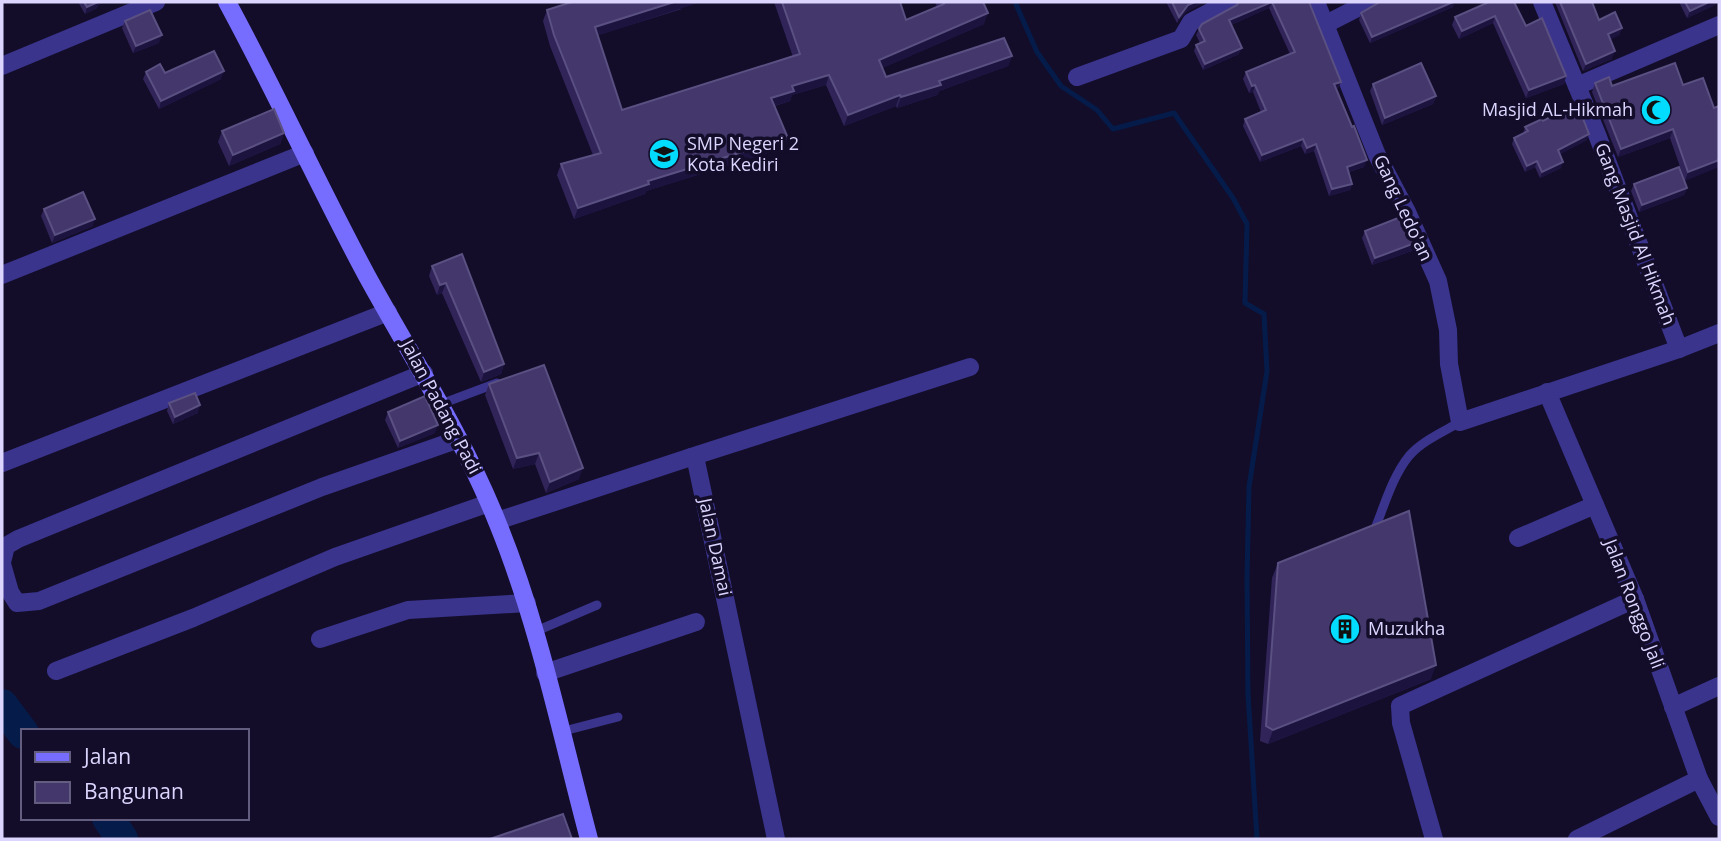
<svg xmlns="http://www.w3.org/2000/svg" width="1721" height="841" font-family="'Open Sans',sans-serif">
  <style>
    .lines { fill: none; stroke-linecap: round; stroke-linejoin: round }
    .stream { stroke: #051c4b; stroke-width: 5 }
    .river { stroke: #051c4b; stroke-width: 32 }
    .service { stroke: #3a348d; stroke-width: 9 }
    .minor { stroke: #3a348d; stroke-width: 18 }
    .secondary { stroke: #766dff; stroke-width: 18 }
    .wall { fill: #312459 }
    .shaded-wall { fill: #1d133f }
    .building { fill: #43376b; stroke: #5b5082; stroke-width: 2 }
    .labels { text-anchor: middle; stroke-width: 7; stroke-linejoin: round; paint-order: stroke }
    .poi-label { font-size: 18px; fill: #dcd6ff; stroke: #130d2a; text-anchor: start }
    .street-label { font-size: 18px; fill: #dcd6ff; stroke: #130d2a }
  </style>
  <rect width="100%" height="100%" fill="#130d2a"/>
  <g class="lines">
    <polyline class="stream" points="1015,2 1037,52 1061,86 1097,110 1113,129 1174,113 1233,198 1247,224 1245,303 1264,314 1267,371 1249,487 1247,578 1248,694 1257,839"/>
    <g class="river">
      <polyline points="2,705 23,733"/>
      <polyline points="108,818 122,839"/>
    </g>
    <g class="service">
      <polyline points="441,404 497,383"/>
      <path d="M1374 531C1384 507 1392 477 1409 456 1422 441 1443 432 1460 422"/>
      <polyline points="534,632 597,605"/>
      <polyline points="560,732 618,717"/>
    </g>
    <g class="minor">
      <polyline points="1316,2 1377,155 1407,212 1438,281 1448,330 1449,364 1460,422 1679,349 1719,333"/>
      <polyline points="1542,2 1596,132 1679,349"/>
      <polyline points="1326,24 1369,2"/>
      <polyline points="2,66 156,2"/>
      <polyline points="1077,77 1181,39 1191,22 1229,2"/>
      <polyline points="1577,86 1719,25"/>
      <polyline points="2,275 305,153"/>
      <polyline points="1547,392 1635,599 1699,779 1719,817"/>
      <polyline points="691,457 970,367"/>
      <polyline points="2,463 388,312"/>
      <polyline points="497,521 691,457 696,461 776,839"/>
      <polyline points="1518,538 1595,505"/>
      <polyline points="2,562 6,546 18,539 424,373"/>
      <polyline points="2,564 10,592 17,603 39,601 322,487 459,439"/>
      <polyline points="320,639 408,610 527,603"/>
      <polyline points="56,671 193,618 335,557 489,503"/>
      <polyline points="545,673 696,622"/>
      <polyline points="1673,707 1719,686"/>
      <polyline points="1434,839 1401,723 1400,706 1635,599"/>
      <polyline points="1577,839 1699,779"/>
    </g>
    <path class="secondary" d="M227 2C276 92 318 185 367 276 412 358 463 436 498 524 539 625 561 734 589 839"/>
  </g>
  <g class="wall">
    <polygon points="78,2 104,2 98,5 97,8 85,14"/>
    <polygon points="774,2 900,2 906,20 937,7 935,2 983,2 984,24 882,68 886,77 1012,56 1008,66 939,91 937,95 897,108 896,106 844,126 826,85 792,95 790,101 775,106 784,148 646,191 645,194 574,219 557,175 561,164 593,155 550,46 543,21 547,10 682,9 598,35 622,110 793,57"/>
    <polygon points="1166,2 1205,2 1186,12 1177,23"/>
    <polygon points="1239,2 1309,2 1341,82 1338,88 1336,89 1364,167 1349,172 1352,184 1350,190 1329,196 1314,151 1305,154 1301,146 1260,162 1243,126 1245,119 1261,112 1253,92 1249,93 1243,79 1246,72 1290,54 1269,8 1231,25 1239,54 1203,70 1194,51 1196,45 1200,43 1196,35 1199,29 1237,5"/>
    <polygon points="1486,2 1514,2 1526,26 1566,76 1564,84 1526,98 1493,23 1459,39 1452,25 1455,17 1487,3"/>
    <polygon points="1555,2 1592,2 1599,20 1622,28 1619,35 1610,39 1612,59 1583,71"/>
    <polygon points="1679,2 1716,2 1715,5 1687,18"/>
    <polygon points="1453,7 1370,43 1359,20 1361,13"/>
    <polygon points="125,21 159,43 133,53 122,28"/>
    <polygon points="146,72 165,73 221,79 159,109 143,79"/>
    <polygon points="1595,83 1612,86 1683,85 1714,108 1685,181 1670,138 1618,157 1592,92"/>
    <polygon points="1373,84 1436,96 1433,104 1382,125 1370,91"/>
    <polygon points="1543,121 1587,140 1560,154 1561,168 1540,178 1535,167 1525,172 1512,144 1514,138 1523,134 1525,127"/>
    <polygon points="222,131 284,133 280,144 229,166 218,142"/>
    <polygon points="1634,184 1687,188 1684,195 1639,212 1631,191"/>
    <polygon points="44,209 93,226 52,243 41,216"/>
    <polygon points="1365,231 1415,243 1412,251 1372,265 1362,238"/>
    <polygon points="462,254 504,364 501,374 481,382 442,293 437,295 429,276 432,266"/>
    <polygon points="489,384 579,479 546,493 535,464 513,469 485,395"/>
    <polygon points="169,403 198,413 173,424 167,411"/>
    <polygon points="388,412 435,433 398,448 385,420"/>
    <polygon points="1278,563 1431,679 1268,744 1260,741 1272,578"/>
  </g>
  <g class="shaded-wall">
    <polygon points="97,2 104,2 98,5 97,8 85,14 87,7"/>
    <polygon points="674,2 701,2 591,38 595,27"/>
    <polygon points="1195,2 1205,2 1186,12 1177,23 1179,17 1188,5"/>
    <polygon points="1272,2 1269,8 1227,27 1229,20"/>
    <polygon points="1453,2 1455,2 1453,7 1370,43 1372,37"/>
    <polygon points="1709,2 1716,2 1715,5 1687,18 1690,11"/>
    <polygon points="988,13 984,24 876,71 879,60"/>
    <polygon points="1495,16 1493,23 1459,39 1462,31"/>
    <polygon points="1622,28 1619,35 1606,42 1608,34"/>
    <polygon points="162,35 159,43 133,53 136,46"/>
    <polygon points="1242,48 1239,54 1203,70 1205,64"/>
    <polygon points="1615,51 1612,59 1583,71 1586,64"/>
    <polygon points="1012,56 1008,66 939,91 937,95 897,108 901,97 939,81"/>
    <polygon points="224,71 221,79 159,109 161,101"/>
    <polygon points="829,75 826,85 792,95 790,101 767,108 771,98 792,86"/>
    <polygon points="1566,76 1564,84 1526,98 1529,90"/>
    <polygon points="1341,82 1338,88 1331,91 1334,84"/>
    <polygon points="1255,85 1253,92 1249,93 1252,86"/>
    <polygon points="900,95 896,106 844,126 848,115"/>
    <polygon points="1436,96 1433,104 1382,125 1385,118"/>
    <polygon points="1673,129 1670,138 1618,157 1621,149"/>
    <polygon points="284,133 280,144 229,166 233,155"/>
    <polygon points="1589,134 1587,140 1555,157 1558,150"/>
    <polygon points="788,138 784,148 646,191 645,194 574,219 578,208 648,181"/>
    <polygon points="1303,139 1301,146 1260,162 1262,155"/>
    <polygon points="1316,144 1314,151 1305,154 1307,148"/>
    <polygon points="1367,160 1364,167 1345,173 1347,167"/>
    <polygon points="1719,160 1719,167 1685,181 1688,172"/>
    <polygon points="1537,161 1535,167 1525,172 1527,166"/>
    <polygon points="1563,162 1561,168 1540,178 1542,172"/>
    <polygon points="1352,184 1350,190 1329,196 1332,189"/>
    <polygon points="1687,188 1684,195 1639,212 1642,205"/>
    <polygon points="95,219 93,226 52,243 55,235"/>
    <polygon points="1415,243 1412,251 1372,265 1375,258"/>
    <polygon points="446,283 442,293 437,295 440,285"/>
    <polygon points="504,364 501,374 481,382 484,372"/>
    <polygon points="200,405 198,413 173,424 175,417"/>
    <polygon points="438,425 435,433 398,448 400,441"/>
    <polygon points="539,453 535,464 513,469 517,458"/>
    <polygon points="583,468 579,479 546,493 550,482"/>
    <polygon points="1436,665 1431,679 1268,744 1273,730"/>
  </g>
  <g class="building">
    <polygon points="84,2 98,2 87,7"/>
    <polygon points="572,2 674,2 595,27 622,110 800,54 782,2 900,2 906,20 944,4 943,2 983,2 988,13 879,60 886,77 1004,38 1012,56 939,81 941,85 901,97 900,95 848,115 829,75 792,86 794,91 771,98 788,138 648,181 649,184 578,208 561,164 601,153 554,35 547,10"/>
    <polygon points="1172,2 1195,2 1188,5 1179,17"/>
    <polygon points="1239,2 1272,2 1229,20 1242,48 1205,64 1196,45 1205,41 1199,29 1202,24 1237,5"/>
    <polygon points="1272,2 1309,2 1341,82 1334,84 1352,127 1354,126 1367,160 1347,167 1352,184 1332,189 1316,144 1307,148 1303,139 1262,155 1245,119 1266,110 1255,85 1252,86 1246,72 1295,52"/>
    <polygon points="1380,2 1453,2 1372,37 1361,13"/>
    <polygon points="1489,2 1514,2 1526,26 1542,18 1566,76 1529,90 1495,16 1462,31 1455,17"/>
    <polygon points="1560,2 1592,2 1599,20 1615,12 1622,28 1608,34 1615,51 1586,64"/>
    <polygon points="1685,2 1709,2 1690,11"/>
    <polygon points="150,10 162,35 136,46 125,21"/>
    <polygon points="214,51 224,71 161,101 146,72 160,64 165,73"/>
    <polygon points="1421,63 1436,96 1385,118 1373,84"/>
    <polygon points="1675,63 1683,85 1703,78 1714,108 1719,106 1719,160 1688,172 1673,129 1621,149 1595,83 1609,77 1612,86"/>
    <polygon points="1577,103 1589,134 1558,150 1563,162 1542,172 1537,161 1527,166 1514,138 1528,131 1525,127 1542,119 1543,121"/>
    <polygon points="274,109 284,133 233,155 222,131"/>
    <polygon points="1679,167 1687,188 1642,205 1634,184"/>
    <polygon points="83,192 95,219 55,235 44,209"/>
    <polygon points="1403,216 1415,243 1375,258 1365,231"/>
    <polygon points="462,254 504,364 484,372 446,283 440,285 432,266"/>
    <polygon points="544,365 583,468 550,482 539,453 517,458 489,384"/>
    <polygon points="195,393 200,405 175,417 169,403"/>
    <polygon points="425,396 438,425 400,441 388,412"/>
    <polygon points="1409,511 1436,665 1273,730 1266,726 1278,563"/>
    <polygon points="563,814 572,839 490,839"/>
  </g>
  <defs>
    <g id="mosque-disc" transform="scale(1.575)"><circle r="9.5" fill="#02ddff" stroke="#130d2a"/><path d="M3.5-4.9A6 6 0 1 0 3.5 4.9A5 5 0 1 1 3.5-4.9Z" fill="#111"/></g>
    <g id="school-disc" transform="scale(1.575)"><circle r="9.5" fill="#02ddff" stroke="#130d2a"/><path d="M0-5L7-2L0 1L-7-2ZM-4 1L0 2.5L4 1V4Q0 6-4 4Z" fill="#111"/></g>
    <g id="building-disc" transform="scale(1.575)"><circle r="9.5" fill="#02ddff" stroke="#130d2a"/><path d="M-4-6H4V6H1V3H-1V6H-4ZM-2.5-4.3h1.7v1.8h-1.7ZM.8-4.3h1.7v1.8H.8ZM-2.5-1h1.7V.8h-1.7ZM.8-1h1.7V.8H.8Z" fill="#111"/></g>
  </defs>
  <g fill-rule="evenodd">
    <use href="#mosque-disc" x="1656" y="110"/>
    <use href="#school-disc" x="664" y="154"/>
    <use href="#building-disc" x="1345" y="629"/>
  </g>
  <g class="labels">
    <g class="poi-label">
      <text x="1633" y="116" text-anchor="end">Masjid AL-Hikmah</text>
      <text x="687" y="150">SMP Negeri 2<tspan x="687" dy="21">Kota Kediri</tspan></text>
      <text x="1368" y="635">Muzukha</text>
    </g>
    <g class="street-label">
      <text transform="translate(1403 208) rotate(65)" y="6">Gang Ledo'an</text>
      <text transform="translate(1635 234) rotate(69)" y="6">Gang Masjid Al Hikmah</text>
      <text transform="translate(441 407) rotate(62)" y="6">Jalan Padang Padi</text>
      <text transform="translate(715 547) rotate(78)" y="6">Jalan Damai</text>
      <text transform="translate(1634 604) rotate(69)" y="6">Jalan Ronggo Jali</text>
    </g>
  </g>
  <rect width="1721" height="841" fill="none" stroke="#dcd6ff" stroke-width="7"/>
  <rect x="21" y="729" width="228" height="91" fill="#130d2a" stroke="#635d7f" stroke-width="2"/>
  <rect x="35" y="752" width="35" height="10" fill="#766dff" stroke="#635d7f" stroke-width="2"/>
  <text x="84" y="764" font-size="21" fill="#dcd6ff">Jalan</text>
  <rect x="35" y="782" width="35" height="21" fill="#43376b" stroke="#635d7f" stroke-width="2"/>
  <text x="84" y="799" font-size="21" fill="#dcd6ff">Bangunan</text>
</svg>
